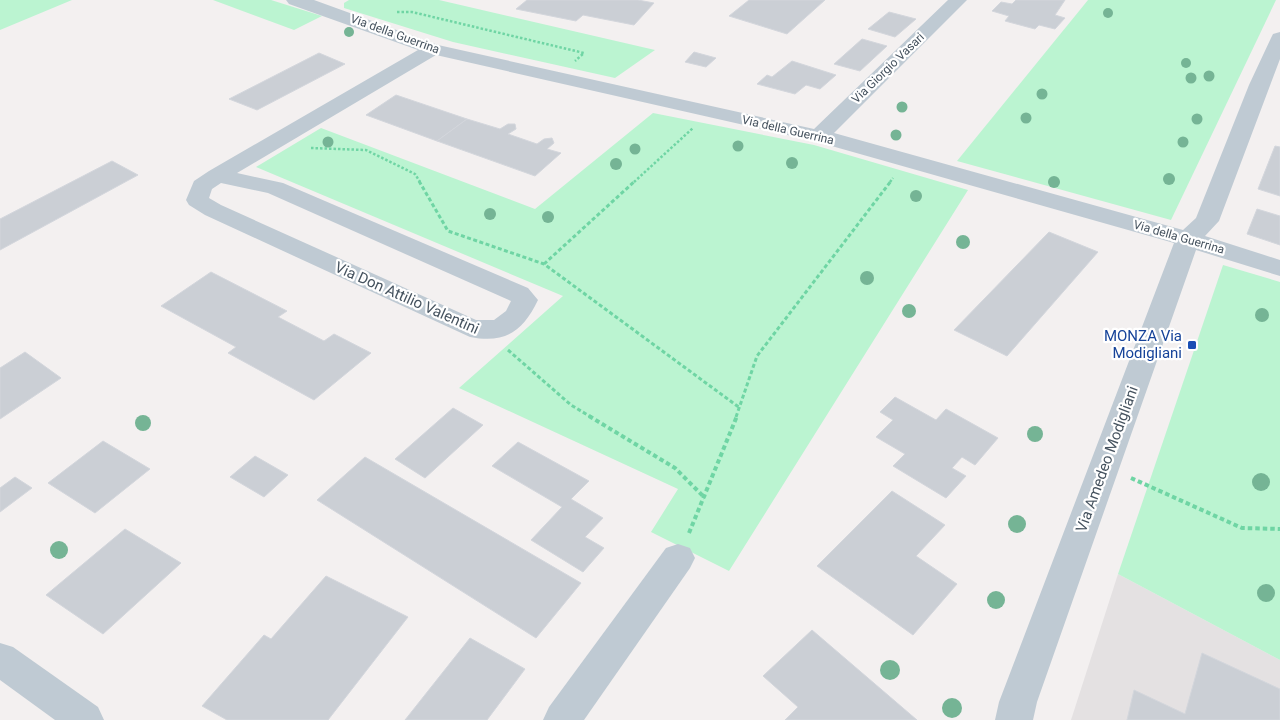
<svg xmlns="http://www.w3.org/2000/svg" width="1280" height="720" font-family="Roboto,sans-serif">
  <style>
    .education { fill: #e4e1e2 }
    .green { fill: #bbf4d1 }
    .building { fill: #cbcfd5; stroke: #d3d6dc }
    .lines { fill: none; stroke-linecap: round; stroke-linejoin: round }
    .path-far2 { stroke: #6fd5a4; stroke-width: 2.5; stroke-dasharray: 2.5 2; stroke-linecap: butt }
    .path-far1 { stroke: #6fd5a4; stroke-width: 3; stroke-dasharray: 4 2.5; stroke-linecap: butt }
    .path { stroke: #6fd5a4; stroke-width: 4; stroke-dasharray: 4.5 3; stroke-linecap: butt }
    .street { fill: #bfcad3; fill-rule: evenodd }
    .tree { fill: #75b495 }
    .transit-dot { fill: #1a4fb4; stroke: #fff; stroke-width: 2 }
    .labels { text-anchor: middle; stroke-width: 4.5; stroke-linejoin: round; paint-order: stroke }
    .far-street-label { font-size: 12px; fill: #46535f; stroke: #fff }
    .street-label { font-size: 15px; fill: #46535f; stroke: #fff }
    .transit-label { font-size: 15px; fill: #164399; stroke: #fff; text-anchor: end }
  </style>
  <rect width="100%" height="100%" fill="#f3f0f0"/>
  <polygon class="education" points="1118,574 1280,660 1280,720 1071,720"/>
  <g class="green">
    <polygon points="0,0 72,0 0,30"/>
    <polygon points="213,0 271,0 322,16 294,30"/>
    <polygon points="349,0 439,0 655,50 615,78 453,42 344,8 344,3"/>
    <polygon points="1088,0 1276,0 1171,220 957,161"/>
    <polygon points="653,113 814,145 968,190 729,571 651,532 678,489 459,388 563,296 256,167 321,128 535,209"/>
    <polygon points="1223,265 1280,282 1280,660 1118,574"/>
  </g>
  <g class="building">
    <polygon points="527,0 638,0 654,3 634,25 583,15 576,21 516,9"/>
    <polygon points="749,0 825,0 787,34 729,16"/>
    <polygon points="1016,0 1065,0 1055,15 1065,18 1055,29 1039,25 1035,29 1005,21 1009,16 992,11 1001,2 1012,4"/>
    <polygon points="889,12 916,19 895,37 868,29"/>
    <polygon points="862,39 887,46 860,71 834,64"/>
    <polygon points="694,52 716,58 706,67 685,62"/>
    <polygon points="319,53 345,64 257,110 229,99"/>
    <polygon points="792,61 836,75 820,89 806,85 795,94 757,84 767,75 772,77"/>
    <polygon points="396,95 467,119 437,141 366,115"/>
    <polygon points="467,119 500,129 508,124 515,124 516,129 508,134 537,144 544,139 552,138 554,143 547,149 561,153 535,176 437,141"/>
    <polygon points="1275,146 1280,147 1280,196 1258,189"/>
    <polygon points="112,161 138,175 0,250 0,219"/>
    <polygon points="1257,209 1280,216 1280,245 1247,234"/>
    <polygon points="1049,232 1098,252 1007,356 954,330"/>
    <polygon points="211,272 287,311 278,317 324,341 334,334 371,353 314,400 228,353 236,347 161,306"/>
    <polygon points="25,352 61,378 0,419 0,368"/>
    <polygon points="895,397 936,420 946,409 998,438 975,465 962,457 952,468 966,476 946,498 893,466 905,454 876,437 893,420 880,412"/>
    <polygon points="453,408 483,425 425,478 395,459"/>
    <polygon points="103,441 150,469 95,513 48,483"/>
    <polygon points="518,442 589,481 571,499 603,518 585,537 604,548 583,572 531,540 562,507 492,466"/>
    <polygon points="255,456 288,475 264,497 230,477"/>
    <polygon points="365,457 581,583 536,638 317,500"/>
    <polygon points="15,477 32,488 0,512 0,488"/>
    <polygon points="892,491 945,525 916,556 957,584 913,635 817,566"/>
    <polygon points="125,529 181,563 103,634 46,595"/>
    <polygon points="326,576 408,617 328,720 227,720 202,706 264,635 271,639"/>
    <polygon points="812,630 917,720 785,720 798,707 763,676"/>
    <polygon points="470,638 525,669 487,720 405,720"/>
    <polygon points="1202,653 1280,689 1280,720 1127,720 1134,690 1185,714"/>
  </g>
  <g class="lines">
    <g class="path-far2">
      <polyline points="397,12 412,12 584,53 575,61"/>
      <polyline points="311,148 366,150 415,174 420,182"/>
      <polyline points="634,182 693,128"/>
      <polyline points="890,182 893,178"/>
    </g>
    <g class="path-far1">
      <polyline points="419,181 448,231 544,264 740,408"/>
      <polyline points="544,264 635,181"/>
      <polyline points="508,350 571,405 591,417"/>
      <polyline points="736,417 757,356 891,181"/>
    </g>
    <g class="path">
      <polyline points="589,416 675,468 705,498"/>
      <polyline points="1131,478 1242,528 1280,529"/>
      <polyline points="689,533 737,416"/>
    </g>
    <g class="street">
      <path d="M286 0H314L438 45 814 129 948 0H967L834 133 1183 230 1196 218 1249 85 1271 38 1273 34 1280 32V59L1219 221 1205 236 1280 260V276L1196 250 1037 702 1033 720H995L999 702 1174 243 814 141 436 55 237 173 283 183 528 288 538 300C523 331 506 344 470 337L205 215 189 205 186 200 194 181 209 171 418 50 289 4ZM221 183 268 193 511 301 506 311 494 320H476L221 205 209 198 212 189Z"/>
      <polygon points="678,544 690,548 695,558 690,568 584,720 543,720 549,707 666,548"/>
      <polygon points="0,643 13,647 98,707 104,720 55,720 0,680"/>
    </g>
  </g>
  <g class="tree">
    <circle cx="1108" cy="13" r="5"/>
    <circle cx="349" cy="32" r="5"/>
    <circle cx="1186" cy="63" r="5"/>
    <circle cx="1209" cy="76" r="5.5"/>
    <circle cx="1191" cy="78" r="5.5"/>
    <circle cx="1042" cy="94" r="5.5"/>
    <circle cx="902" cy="107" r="5.5"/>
    <circle cx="1026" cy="118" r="5.5"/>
    <circle cx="1197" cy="119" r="5.5"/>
    <circle cx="896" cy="135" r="5.5"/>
    <circle cx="328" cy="142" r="5.5"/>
    <circle cx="1183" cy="142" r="5.5"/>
    <circle cx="738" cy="146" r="5.5"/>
    <circle cx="635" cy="149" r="5.5"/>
    <circle cx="792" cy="163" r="6"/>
    <circle cx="616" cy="164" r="6"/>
    <circle cx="1169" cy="179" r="6"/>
    <circle cx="1054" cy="182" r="6"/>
    <circle cx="916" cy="196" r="6"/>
    <circle cx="490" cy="214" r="6"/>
    <circle cx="548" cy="217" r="6"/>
    <circle cx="963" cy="242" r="7"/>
    <circle cx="867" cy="278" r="7"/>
    <circle cx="909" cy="311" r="7"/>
    <circle cx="1262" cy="315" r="7"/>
    <circle cx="143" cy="423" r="8"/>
    <circle cx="1035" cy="434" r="8"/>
    <circle cx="1261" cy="482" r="9"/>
    <circle cx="1017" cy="524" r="9"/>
    <circle cx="59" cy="550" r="9"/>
    <circle cx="1266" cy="593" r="9"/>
    <circle cx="996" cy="600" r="9"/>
    <circle cx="890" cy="670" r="10"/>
    <circle cx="952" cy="708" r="10"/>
  </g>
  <rect class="transit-dot" x="1187" y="340" width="10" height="10" rx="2.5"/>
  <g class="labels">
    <g class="far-street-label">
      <text transform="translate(395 34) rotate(20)" y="4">Via della Guerrina</text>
      <text transform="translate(888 68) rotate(-44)" y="4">Via Giorgio Vasari</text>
      <text transform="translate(788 130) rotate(13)" y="4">Via della Guerrina</text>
      <text transform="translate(1179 237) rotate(16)" y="4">Via della Guerrina</text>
    </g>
    <g class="street-label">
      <text transform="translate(407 298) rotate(24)" y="5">Via Don Attilio Valentini</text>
      <text transform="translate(1107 459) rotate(-70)" y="5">Via Amedeo Modigliani</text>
    </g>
    <g class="transit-label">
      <text x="1182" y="341">MONZA Via<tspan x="1182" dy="17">Modigliani</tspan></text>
    </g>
  </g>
</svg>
